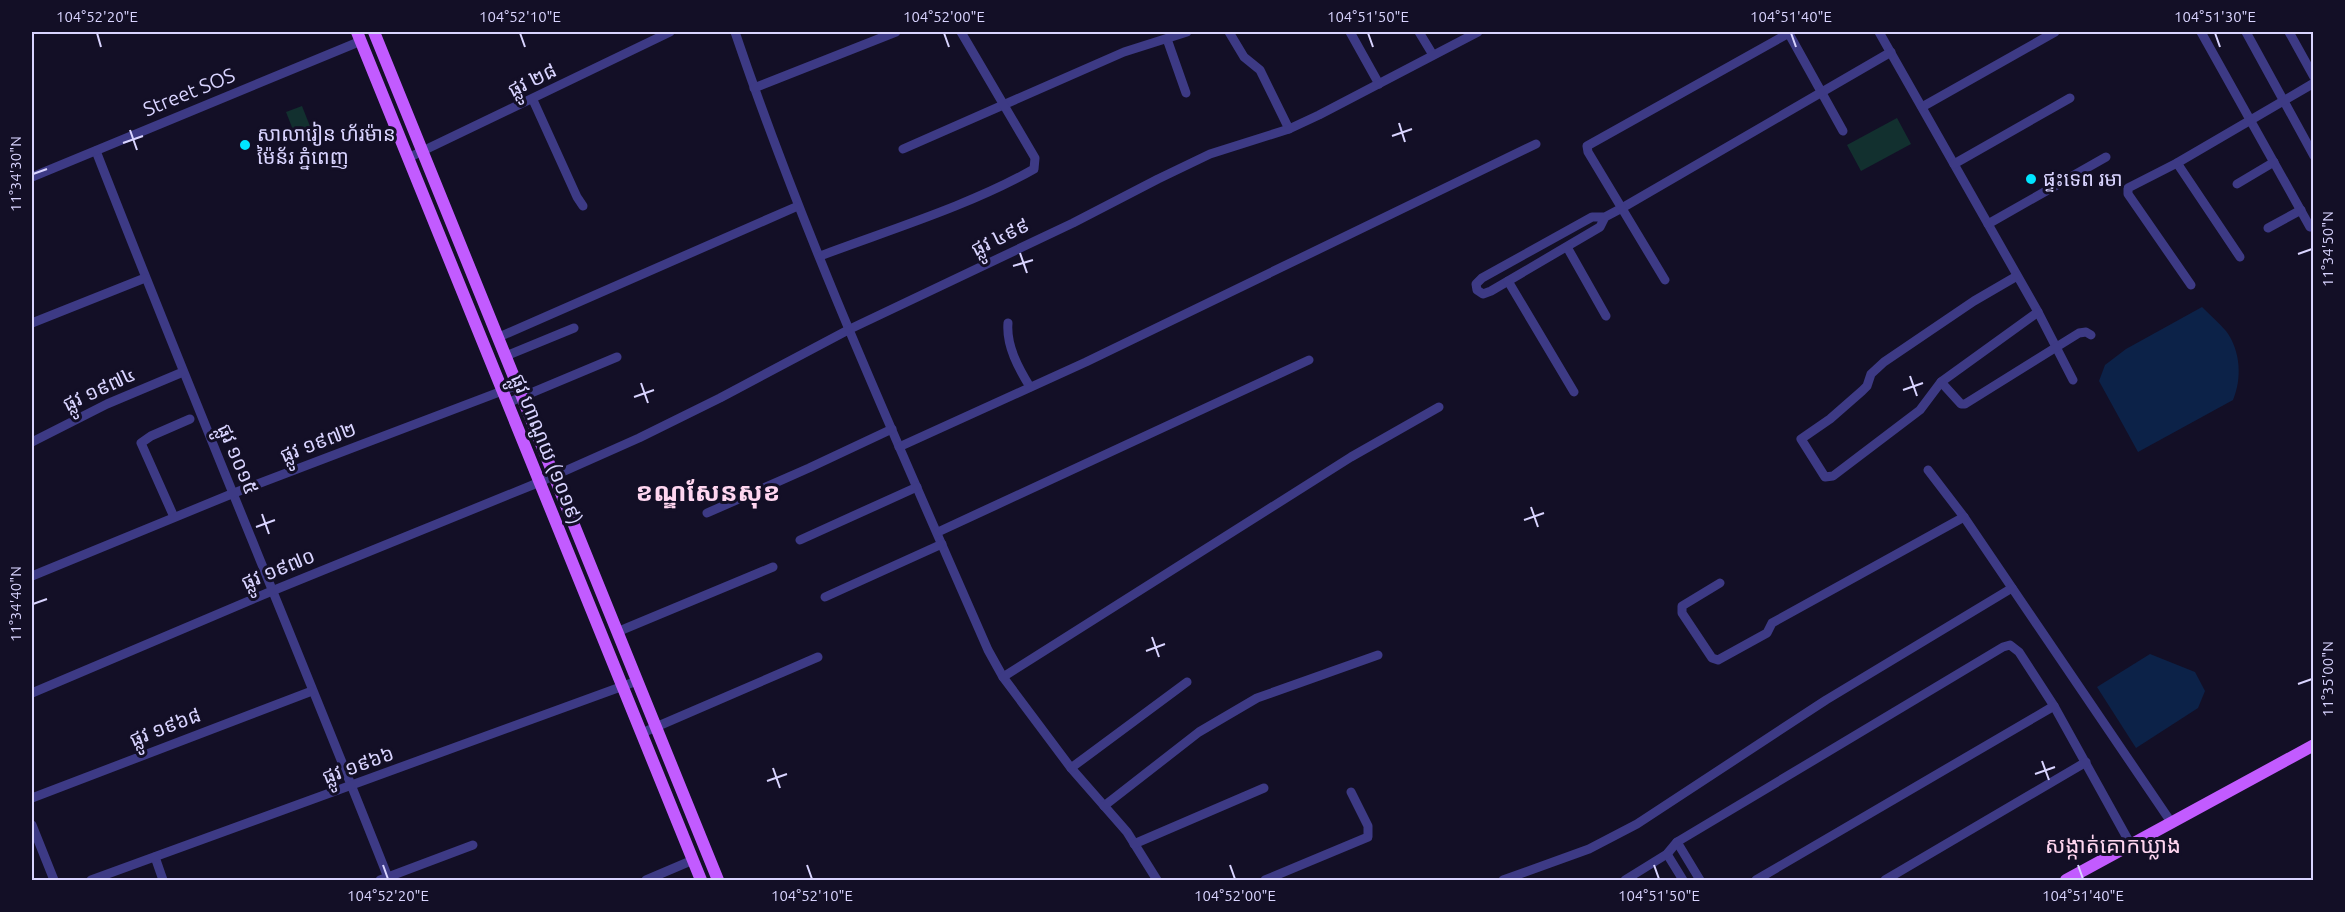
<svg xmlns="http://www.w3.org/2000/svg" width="2345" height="912" font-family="Ubuntu,'Noto Sans Khmer',sans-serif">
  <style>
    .green { fill: #12302f }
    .water { fill: #0c2248 }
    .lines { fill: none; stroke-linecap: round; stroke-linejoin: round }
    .minor { stroke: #3d3a85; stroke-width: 9 }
    .major { stroke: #c25bff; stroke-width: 12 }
    .ticks { fill: none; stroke: #d9d4ff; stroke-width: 2 }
    .poi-dot { fill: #00e5ff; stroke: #130f26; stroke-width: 2 }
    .labels { text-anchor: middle; stroke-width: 6; stroke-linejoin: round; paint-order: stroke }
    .street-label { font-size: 20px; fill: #d9d4ff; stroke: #130f26 }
    .poi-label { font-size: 20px; fill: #d9d4ff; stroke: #130f26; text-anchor: start }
    .quarter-label { font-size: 22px; fill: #ffd6f0; stroke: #130f26 }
    .district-label { font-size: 26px; font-weight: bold; fill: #ffd6f0; stroke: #130f26 }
    .neatline { fill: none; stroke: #d9d4ff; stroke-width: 2 }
    .ticks-label { font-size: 15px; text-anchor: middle; fill: #d9d4ff }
  </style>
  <rect width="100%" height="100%" fill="#130f26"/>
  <g class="green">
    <polygon points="302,106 313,134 297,140 286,112"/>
    <polygon points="1897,118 1911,144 1861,171 1847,145"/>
  </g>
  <g class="water">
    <path d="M2202 307C2210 315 2219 323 2226 331 2241 351 2242 379 2233 400L2138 452 2099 381 2105 365 2126 349Z"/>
    <polygon points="2150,654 2195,672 2205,691 2198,708 2136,748 2097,687"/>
  </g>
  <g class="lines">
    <g class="minor">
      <path d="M735 32C806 242 899 446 988 650L1003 677 1071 768 1127 832 1157 880"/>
      <polyline points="1229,32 1244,57 1260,70 1289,129"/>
      <polyline points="1350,32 1379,84"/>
      <polyline points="1419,32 1433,55"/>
      <polyline points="1788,32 1843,131"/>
      <polyline points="1879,32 2038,312 2073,380"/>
      <polyline points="2201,32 2310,227"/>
      <polyline points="2246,32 2314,156"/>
      <polyline points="2289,32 2314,77"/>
      <polyline points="1167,39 1186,93"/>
      <polyline points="754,88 896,32"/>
      <polyline points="533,100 577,197 583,206"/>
      <polyline points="1922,107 2055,32"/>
      <polyline points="903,149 1124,52 1187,32"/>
      <path d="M96 151C191 395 293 637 389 880"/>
      <polyline points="408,158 670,32"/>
      <polyline points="2177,163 2240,257"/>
      <polyline points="1954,164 2070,98"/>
      <polyline points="32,177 361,41"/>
      <polyline points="2237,184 2274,162"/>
      <polyline points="1605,217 1600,227 1491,291 1483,294 1477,290 1476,284 1482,278 1592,217 1605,217 1622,208 1891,52"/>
      <polyline points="1988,224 2106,157"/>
      <polyline points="2268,228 2301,210"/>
      <polyline points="1567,247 1606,316"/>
      <path d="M820 256C889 230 971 205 1034 169L1035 158 961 32"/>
      <polyline points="2017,276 1974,301 1884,362 1871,374 1867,386 1862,391 1830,419 1801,439 1825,477 1833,476 1920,410 1941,382 2038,312"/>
      <polyline points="1665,280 1588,152 1587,146 1789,33"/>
      <polyline points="1508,281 1574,392"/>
      <polyline points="2191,285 2128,194 2128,188 2177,163 2314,83"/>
      <polyline points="32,323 145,278"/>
      <path d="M1008 323C1006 346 1019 369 1030 387"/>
      <polyline points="499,337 798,206"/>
      <polyline points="506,356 574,328"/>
      <polyline points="1941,382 1961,404 1965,404 2079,333 2086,332 2091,335"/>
      <polyline points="507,403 617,357"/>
      <polyline points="32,442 107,404 183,372"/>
      <polyline points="899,447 1086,362 1536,144"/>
      <polyline points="1928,470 1964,517 2171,822"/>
      <polyline points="707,513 809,468 892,429"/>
      <polyline points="174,517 141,443 151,436 190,419"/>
      <polyline points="938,532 1309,360"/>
      <polyline points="800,540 917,487"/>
      <polyline points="32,576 234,493 518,385"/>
      <polyline points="1720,583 1682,606 1682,613 1712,658 1718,660 1767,633 1772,623 1964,517"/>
      <polyline points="825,597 942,544"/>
      <polyline points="617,632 773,567"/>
      <polyline points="1003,677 1351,457 1439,407"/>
      <polyline points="32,693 272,591 540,482 639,438 720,398 850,329 1073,223 1158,179 1210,154 1289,129 1319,115 1478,32"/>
      <polyline points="642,733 818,657"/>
      <polyline points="1071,768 1187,682"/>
      <polyline points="32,798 312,691"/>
      <polyline points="1104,806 1199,732 1257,698 1378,655"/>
      <polyline points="32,825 54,880"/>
      <polyline points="1677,842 1700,880"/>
      <polyline points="1134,844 1264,788"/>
      <polyline points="1667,854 1683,880"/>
      <polyline points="155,857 163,880"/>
      <polyline points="91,880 637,681"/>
      <polyline points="380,880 473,845"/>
      <polyline points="646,880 693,860"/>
      <polyline points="1265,880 1368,837 1368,826 1351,792"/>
      <polyline points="1503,880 1589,849 1637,824 1826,700 2012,588"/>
      <polyline points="1625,880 1667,854 1677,842 2003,647 2010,645 2019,652 2054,706 2131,845"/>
      <polyline points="1756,880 2054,706"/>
      <polyline points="1885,880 2086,762"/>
    </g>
    <g class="major">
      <polyline points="357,32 701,880"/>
      <polyline points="374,32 718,880"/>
      <polyline points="2066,880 2314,745"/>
    </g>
  </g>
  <path class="ticks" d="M97 33 101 47M520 33 525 47M944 33 949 47M1368 33 1373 47M1791 33 1796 47M2215 33 2220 47M1399 123 1405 142M130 130 137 150M1392 136 1412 129M123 143 143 136M33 174 47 169M1020 253 1027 273M2298 254 2312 249M1013 266 1033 260M1910 376 1917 396M641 383 648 403M1903 390 1923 383M634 397 654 390M1531 507 1538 527M262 514 269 534M1524 520 1544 513M256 527 275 520M33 604 47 599M1152 637 1159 657M1146 651 1165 644M2298 684 2312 679M2042 761 2049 780M773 768 780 788M2035 774 2055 767M767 781 787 774M383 865 388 879M807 865 812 879M1230 865 1235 879M1654 865 1659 879M2078 865 2083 879"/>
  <g class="poi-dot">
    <circle cx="245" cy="145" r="6"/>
    <circle cx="2031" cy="179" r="6"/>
  </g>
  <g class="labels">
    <g class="street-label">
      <text transform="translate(532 80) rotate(-26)" y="7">ផ្លូវ ២៨</text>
      <text transform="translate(189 92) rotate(-22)" y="7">Street SOS</text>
      <text transform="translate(1000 237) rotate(-26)" y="7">ផ្លូវ ៤៩៩</text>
      <text transform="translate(99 389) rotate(-25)" y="7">ផ្លូវ ១៩៧៤</text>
      <text transform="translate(318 442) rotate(-21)" y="7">ផ្លូវ ១៩៧២</text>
      <text transform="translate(547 449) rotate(68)" y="7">ផ្លូវ ហាណូយ (១០១៩)</text>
      <text transform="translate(238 459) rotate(67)" y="7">ផ្លូវ ១០១៥</text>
      <text transform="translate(278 569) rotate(-22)" y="7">ផ្លូវ ១៩៧០</text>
      <text transform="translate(165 727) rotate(-21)" y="7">ផ្លូវ ១៩៦៨</text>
      <text transform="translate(358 765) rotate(-20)" y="7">ផ្លូវ ១៩៦៦</text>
    </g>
    <g class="poi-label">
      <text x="257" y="141">សាលារៀន ហ័រម៉ាន<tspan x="257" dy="23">ម៉ៃន័រ ភ្នំពេញ</tspan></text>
      <text x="2043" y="186">ផ្ទះទេព រមា</text>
    </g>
    <g class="quarter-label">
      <text x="2113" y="853">សង្កាត់គោកឃ្លាង</text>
    </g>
    <g class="district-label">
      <text x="708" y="501">ខណ្ឌសែនសុខ</text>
    </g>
  </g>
  <rect width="2345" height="912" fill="none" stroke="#130f26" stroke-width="66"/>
  <rect x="33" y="33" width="2279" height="846" class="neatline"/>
  <g class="ticks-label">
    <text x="97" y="22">104°52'20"E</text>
    <text x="520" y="22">104°52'10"E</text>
    <text x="944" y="22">104°52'00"E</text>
    <text x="1368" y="22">104°51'50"E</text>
    <text x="1791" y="22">104°51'40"E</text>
    <text x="2215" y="22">104°51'30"E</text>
    <text transform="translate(16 174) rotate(-90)" y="5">11°34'30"N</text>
    <text transform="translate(2328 249) rotate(-90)" y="5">11°34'50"N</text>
    <text transform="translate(16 604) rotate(-90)" y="5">11°34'40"N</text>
    <text transform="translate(2328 679) rotate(-90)" y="5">11°35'00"N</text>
    <text x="388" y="901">104°52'20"E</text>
    <text x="812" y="901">104°52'10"E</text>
    <text x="1235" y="901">104°52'00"E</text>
    <text x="1659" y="901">104°51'50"E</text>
    <text x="2083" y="901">104°51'40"E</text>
  </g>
</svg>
